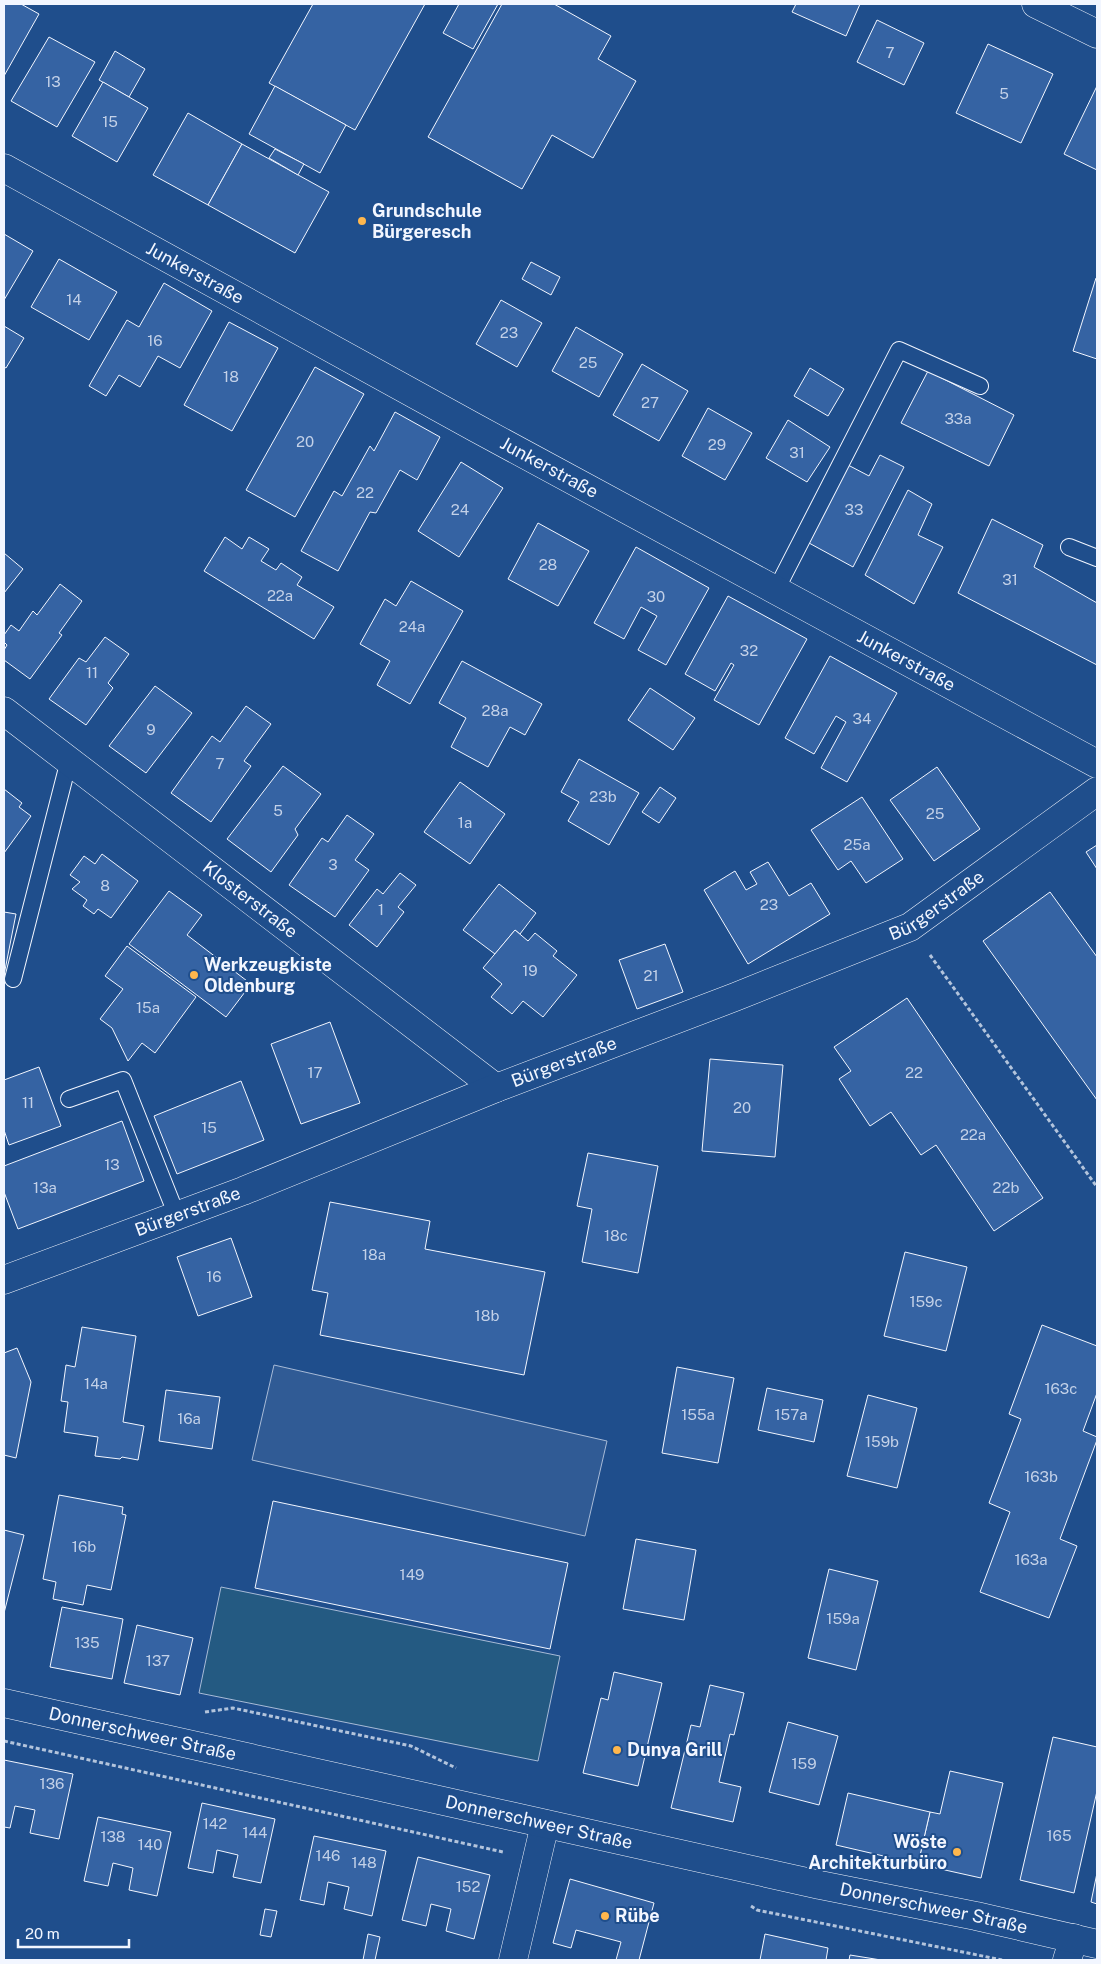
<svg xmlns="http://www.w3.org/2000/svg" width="1101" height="1964" font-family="'Public Sans',sans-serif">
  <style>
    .green { fill: #245a82; stroke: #a8bbd7 }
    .parking { fill: #305b95; stroke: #a8bbd7 }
    .building { fill: #3563a3; stroke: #f2f6ff }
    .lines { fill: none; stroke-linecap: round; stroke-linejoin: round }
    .lane-casing { stroke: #f2f6ff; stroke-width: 18 }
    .street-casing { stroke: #f2f6ff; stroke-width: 29 }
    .secondary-casing { stroke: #f2f6ff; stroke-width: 29 }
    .path { stroke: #b3c4dc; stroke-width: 3; stroke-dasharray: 4 2.5; stroke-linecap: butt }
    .lane { stroke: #1f4e8c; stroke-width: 16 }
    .street { stroke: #1f4e8c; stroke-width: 28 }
    .secondary { stroke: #1f4e8c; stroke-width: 28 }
    .poi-dot { fill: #ffb74d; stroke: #1f4e8c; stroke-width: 2 }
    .labels { text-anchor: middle; stroke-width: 4; stroke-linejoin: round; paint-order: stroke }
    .number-label { font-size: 15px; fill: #c3d1e8 }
    .poi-label { font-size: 18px; font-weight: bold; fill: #f2f6ff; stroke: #1f4e8c; text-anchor: start }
    .street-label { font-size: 18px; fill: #f2f6ff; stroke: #1f4e8c }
  </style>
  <rect width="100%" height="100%" fill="#1f4e8c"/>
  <polygon class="green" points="221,1587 560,1656 538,1761 199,1693"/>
  <polygon class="parking" points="274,1365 607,1441 585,1536 252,1460"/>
  <g class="building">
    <polygon points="4,4 21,4 39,14 4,76"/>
    <polygon points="313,4 425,4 355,130 269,83"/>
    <polygon points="459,4 498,4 473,49 443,33"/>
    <polygon points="502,4 554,4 611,36 598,59 636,81 593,158 552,135 522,189 428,137"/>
    <polygon points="796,4 860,4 846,36 792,12"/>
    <polygon points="877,20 924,43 904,85 857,62"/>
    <polygon points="49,37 95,62 57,127 11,101"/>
    <polygon points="988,44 1053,74 1021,143 956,113"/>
    <polygon points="115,51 145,69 129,97 99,80"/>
    <polygon points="103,82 148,108 117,162 72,136"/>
    <polygon points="275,86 346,125 320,173 249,134"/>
    <polygon points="1097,86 1097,170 1064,154"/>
    <polygon points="188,113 242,144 208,205 153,175"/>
    <polygon points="242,144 329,192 295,253 208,205"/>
    <polygon points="275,149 304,164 298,175 269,158"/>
    <polygon points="4,234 33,251 4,300"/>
    <polygon points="59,259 117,292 89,340 31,307"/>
    <polygon points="531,262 560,277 551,295 522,279"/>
    <polygon points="1096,278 1097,278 1097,359 1073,351"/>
    <polygon points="164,283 212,311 180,368 158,356 140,387 119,375 106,396 89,386 127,320 139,327"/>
    <polygon points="501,300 542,323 517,367 476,344"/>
    <polygon points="229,322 278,348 232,431 184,405"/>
    <polygon points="4,326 24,338 6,368 4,367"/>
    <polygon points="576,327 623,354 599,397 552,371"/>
    <polygon points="642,364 688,391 659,441 613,415"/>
    <polygon points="315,367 364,394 295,517 246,490"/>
    <polygon points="810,368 844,389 828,416 794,396"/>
    <polygon points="928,371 1014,415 989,466 901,423"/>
    <polygon points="708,408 752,433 725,480 682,456"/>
    <polygon points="395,412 440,437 417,480 400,470 376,513 370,512 338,571 301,551 334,491 342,496 370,446 374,451"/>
    <polygon points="788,420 830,447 807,482 766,458"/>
    <polygon points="880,455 904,467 853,567 809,543 848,465 869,476"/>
    <polygon points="461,462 503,488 459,557 418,531"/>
    <polygon points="908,490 932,504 918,535 943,547 914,604 865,575"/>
    <polygon points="992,519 1043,545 1034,567 1097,603 1097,665 958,593"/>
    <polygon points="538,523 589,551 558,606 508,579"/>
    <polygon points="225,537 242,549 249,537 269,549 261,561 276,570 281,563 302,577 297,585 334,607 314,639 204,571"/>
    <polygon points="636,547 709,588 666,665 638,650 657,616 641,607 624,639 594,623"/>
    <polygon points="4,553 23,569 4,593"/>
    <polygon points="411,581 463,611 410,704 377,685 390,661 360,644 385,599 396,606"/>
    <polygon points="60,584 82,601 59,633 62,635 30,679 4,660 4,650 7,645 4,642 4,635 11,625 19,631 33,611 37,615"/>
    <polygon points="728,596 807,639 759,725 714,700 734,665 731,663 715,691 685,674"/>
    <polygon points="105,637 129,654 108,683 113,688 86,725 49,699 79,658 86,662"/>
    <polygon points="830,656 897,693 847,782 821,768 846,722 836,716 814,754 785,738"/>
    <polygon points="462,661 542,704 525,735 510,727 488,767 451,747 466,718 439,703"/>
    <polygon points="155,686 192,713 146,773 109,746"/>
    <polygon points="650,688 695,718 673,750 628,720"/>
    <polygon points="246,706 271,724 244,761 251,766 211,822 171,793 212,736 220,742"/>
    <polygon points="579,759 639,793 609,845 568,821 579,802 561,792"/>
    <polygon points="283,766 321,794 295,829 298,835 271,872 227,839"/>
    <polygon points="937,767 980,829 934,861 890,800"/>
    <polygon points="460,782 505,814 470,864 424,832"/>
    <polygon points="660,787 676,798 659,823 642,812"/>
    <polygon points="4,789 22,803 19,807 31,816 4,853"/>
    <polygon points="862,797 903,859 866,883 851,861 838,870 811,830"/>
    <polygon points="347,815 374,834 355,860 369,870 335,917 289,885 322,838 328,842"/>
    <polygon points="1097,845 1097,869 1086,852"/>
    <polygon points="102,854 138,881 111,918 98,909 94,914 83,906 87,900 72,889 80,882 70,875 84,856 95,864"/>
    <polygon points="768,862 789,896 811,883 830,914 748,964 704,890 735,871 746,890 757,884 750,872"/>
    <polygon points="400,873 416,885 398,907 404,912 377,947 349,925 377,889 383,894"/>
    <polygon points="499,884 536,913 520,934 515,930 495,954 463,930"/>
    <polygon points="169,891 202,915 187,935 251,984 226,1017 129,944"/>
    <polygon points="1050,892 1097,957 1097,1100 983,941"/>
    <polygon points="4,912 16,914 4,975"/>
    <polygon points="515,930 528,941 535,933 557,951 553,956 577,975 543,1017 523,1001 512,1014 491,997 502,984 483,968"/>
    <polygon points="665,944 683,992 637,1009 619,960"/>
    <polygon points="127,946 196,997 155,1053 142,1043 128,1061 112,1028 100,1019 123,989 105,976"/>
    <polygon points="907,998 1043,1198 994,1231 936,1145 921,1155 891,1112 870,1126 839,1079 851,1071 834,1047"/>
    <polygon points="330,1022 360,1103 301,1124 271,1044"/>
    <polygon points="710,1059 783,1065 775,1157 702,1151"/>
    <polygon points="39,1067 61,1126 9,1145 4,1130 4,1080"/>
    <polygon points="241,1081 264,1140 177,1174 154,1116"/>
    <polygon points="122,1121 144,1181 18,1229 4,1192 4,1166"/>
    <polygon points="588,1153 658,1166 638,1273 582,1262 592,1209 577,1206"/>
    <polygon points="330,1202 430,1221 425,1249 545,1272 524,1375 320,1335 328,1293 312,1290"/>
    <polygon points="231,1238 252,1297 198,1316 177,1257"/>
    <polygon points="905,1252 967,1267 946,1351 884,1336"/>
    <polygon points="1042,1325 1097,1346 1097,1393 1083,1431 1097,1437 1097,1440 1060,1539 1077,1546 1049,1618 980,1592 1010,1512 989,1503 1021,1419 1009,1414"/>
    <polygon points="82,1327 136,1336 123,1422 144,1426 138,1460 122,1457 120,1459 95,1456 98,1437 64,1432 68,1402 61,1401 66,1365 75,1367"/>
    <polygon points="17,1348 31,1382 16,1458 4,1455 4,1353"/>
    <polygon points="677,1367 734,1378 718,1463 662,1453"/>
    <polygon points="767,1388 823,1400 814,1442 758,1430"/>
    <polygon points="166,1390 220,1397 212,1449 159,1441"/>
    <polygon points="868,1395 917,1408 897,1488 847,1476"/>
    <polygon points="59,1495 123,1507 122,1514 126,1515 111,1590 87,1585 83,1605 53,1599 56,1582 43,1579"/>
    <polygon points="273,1501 568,1563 550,1649 255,1588"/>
    <polygon points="4,1530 24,1535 4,1613"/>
    <polygon points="636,1539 696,1550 684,1620 623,1609"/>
    <polygon points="829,1569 878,1581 856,1670 808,1658"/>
    <polygon points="62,1607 123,1619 112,1679 50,1667"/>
    <polygon points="137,1625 193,1638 180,1695 124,1683"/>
    <polygon points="614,1672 662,1683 638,1786 583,1773 601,1698 608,1700"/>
    <polygon points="710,1685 744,1693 734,1735 730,1734 719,1782 741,1787 733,1822 671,1808 691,1725 700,1727"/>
    <polygon points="788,1722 838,1736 819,1805 769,1792"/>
    <polygon points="1053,1737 1097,1747 1097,1791 1074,1893 1020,1880"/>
    <polygon points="4,1760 73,1774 59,1839 30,1833 35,1810 15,1806 10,1828 4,1827"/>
    <polygon points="950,1771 1003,1783 981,1878 918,1864 930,1812 940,1814"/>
    <polygon points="848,1793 930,1812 918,1864 836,1845"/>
    <polygon points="202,1803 275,1819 261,1883 233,1877 238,1855 217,1850 213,1873 188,1868"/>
    <polygon points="98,1817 171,1832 157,1896 129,1890 133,1868 113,1863 108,1886 84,1881"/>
    <polygon points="314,1836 386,1851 372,1916 344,1909 349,1887 328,1882 324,1905 300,1900"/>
    <polygon points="418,1857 490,1875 474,1939 446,1931 451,1909 431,1904 426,1926 402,1920"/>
    <polygon points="1097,1873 1097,1904 1091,1902"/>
    <polygon points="570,1879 654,1903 639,1960 616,1960 621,1942 576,1930 571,1948 553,1943"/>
    <polygon points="265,1909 277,1911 271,1937 260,1935"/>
    <polygon points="368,1934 380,1937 375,1960 363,1960"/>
    <polygon points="765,1934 828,1948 826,1960 760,1960"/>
    <polygon points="850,1955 881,1960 849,1960"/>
  </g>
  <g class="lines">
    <g class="lane-casing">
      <g id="lane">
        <polyline points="1069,547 1097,558"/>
        <polyline points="776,590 899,350 980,386"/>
        <polyline points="13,979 69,760"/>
        <polyline points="69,1099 123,1080 177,1216"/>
      </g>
    </g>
    <g class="street-casing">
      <g id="street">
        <polyline points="1036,4 1097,34"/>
        <path id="s1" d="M4 168 476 428 1097 764"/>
        <path id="s2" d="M4 711 496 1088"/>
        <path id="s3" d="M4 1280 243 1191 496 1088 735 997 910 927 1097 791"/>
        <polyline points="513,1960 545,1824"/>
        <polyline points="1067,1960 1074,1938"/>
      </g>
    </g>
    <g class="secondary-casing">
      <g id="secondary">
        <path id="s4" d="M4 1703 820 1885 976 1916 1097 1944"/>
      </g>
    </g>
    <g class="path">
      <polyline points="930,955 1097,1187"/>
      <polyline points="205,1712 233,1708 411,1746 456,1768"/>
      <polyline points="4,1741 503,1852"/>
      <polyline points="751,1906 757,1910 1002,1960"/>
    </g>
    <use href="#lane" class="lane"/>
    <use href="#street" class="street"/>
    <use href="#secondary" class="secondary"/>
  </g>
  <g class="poi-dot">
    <circle cx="362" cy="221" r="5"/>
    <circle cx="194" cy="975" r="5"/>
    <circle cx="617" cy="1750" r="5"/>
    <circle cx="957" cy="1852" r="5"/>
    <circle cx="605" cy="1916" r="5"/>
  </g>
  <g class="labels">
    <g class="number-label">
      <text x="890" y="58">7</text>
      <text x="53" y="87">13</text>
      <text x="1004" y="99">5</text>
      <text x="110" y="127">15</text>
      <text x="74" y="305">14</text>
      <text x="509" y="338">23</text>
      <text x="155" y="346">16</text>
      <text x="588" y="368">25</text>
      <text x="231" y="382">18</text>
      <text x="650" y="408">27</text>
      <text x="958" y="424">33a</text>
      <text x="305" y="447">20</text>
      <text x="717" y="450">29</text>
      <text x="797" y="458">31</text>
      <text x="365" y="498">22</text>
      <text x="460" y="515">24</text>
      <text x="854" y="515">33</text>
      <text x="548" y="570">28</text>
      <text x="1010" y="585">31</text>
      <text x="280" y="601">22a</text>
      <text x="656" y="602">30</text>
      <text x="412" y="632">24a</text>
      <text x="749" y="656">32</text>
      <text x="92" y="678">11</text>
      <text x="495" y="716">28a</text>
      <text x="862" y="724">34</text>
      <text x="151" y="735">9</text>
      <text x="220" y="769">7</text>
      <text x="603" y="802">23b</text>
      <text x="278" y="816">5</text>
      <text x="935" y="819">25</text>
      <text x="465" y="828">1a</text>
      <text x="857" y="850">25a</text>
      <text x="333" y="870">3</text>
      <text x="105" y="891">8</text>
      <text x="769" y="910">23</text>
      <text x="381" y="915">1</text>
      <text x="530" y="976">19</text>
      <text x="651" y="981">21</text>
      <text x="148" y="1013">15a</text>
      <text x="315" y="1078">17</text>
      <text x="914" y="1078">22</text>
      <text x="28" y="1108">11</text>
      <text x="742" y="1113">20</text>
      <text x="209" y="1133">15</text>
      <text x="973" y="1140">22a</text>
      <text x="112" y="1170">13</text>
      <text x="45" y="1193">13a</text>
      <text x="1006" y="1193">22b</text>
      <text x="616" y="1241">18c</text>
      <text x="374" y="1260">18a</text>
      <text x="214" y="1282">16</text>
      <text x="926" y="1307">159c</text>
      <text x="487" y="1321">18b</text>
      <text x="96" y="1389">14a</text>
      <text x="1061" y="1394">163c</text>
      <text x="698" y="1420">155a</text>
      <text x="791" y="1420">157a</text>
      <text x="189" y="1424">16a</text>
      <text x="882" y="1447">159b</text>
      <text x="1041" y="1482">163b</text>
      <text x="84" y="1552">16b</text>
      <text x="1031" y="1565">163a</text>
      <text x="412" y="1580">149</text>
      <text x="843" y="1624">159a</text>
      <text x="87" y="1648">135</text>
      <text x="158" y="1666">137</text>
      <text x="804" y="1769">159</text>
      <text x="52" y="1789">136</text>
      <text x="215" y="1829">142</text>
      <text x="255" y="1838">144</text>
      <text x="1059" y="1841">165</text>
      <text x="113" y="1842">138</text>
      <text x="150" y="1850">140</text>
      <text x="328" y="1861">146</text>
      <text x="364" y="1868">148</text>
      <text x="468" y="1892">152</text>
    </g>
    <g class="poi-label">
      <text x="372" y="217">Grundschule<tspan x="372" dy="21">Bürgeresch</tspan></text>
      <text x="204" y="971">Werkzeugkiste<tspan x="204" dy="21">Oldenburg</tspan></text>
      <text x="627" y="1756">Dunya Grill</text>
      <text x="947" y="1848" text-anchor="end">Wöste<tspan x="947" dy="21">Architekturbüro</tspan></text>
      <text x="615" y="1922">Rübe</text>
    </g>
    <g class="street-label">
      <text dy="6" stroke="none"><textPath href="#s1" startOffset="218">Junkerstraße</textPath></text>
      <text dy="6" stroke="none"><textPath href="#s1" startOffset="622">Junkerstraße</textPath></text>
      <text dy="6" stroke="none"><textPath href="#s1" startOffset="1028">Junkerstraße</textPath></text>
      <text dy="6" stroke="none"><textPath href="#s2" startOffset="310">Klosterstraße</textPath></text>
      <text dy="6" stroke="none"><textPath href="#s3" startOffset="1006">Bürgerstraße</textPath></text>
      <text dy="6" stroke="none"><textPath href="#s3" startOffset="601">Bürgerstraße</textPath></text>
      <text dy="6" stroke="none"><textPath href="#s3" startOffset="196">Bürgerstraße</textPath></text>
      <text dy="6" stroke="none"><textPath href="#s4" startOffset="142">Donnerschweer Straße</textPath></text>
      <text dy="6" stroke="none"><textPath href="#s4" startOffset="548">Donnerschweer Straße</textPath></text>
      <text dy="6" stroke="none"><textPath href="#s4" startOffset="952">Donnerschweer Straße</textPath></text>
    </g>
  </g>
  <rect width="1101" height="1964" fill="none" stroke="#f2f6ff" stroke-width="10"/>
  <path d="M18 1939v8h111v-8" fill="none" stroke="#f2f6ff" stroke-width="2.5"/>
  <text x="25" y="1939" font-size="15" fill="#f2f6ff" stroke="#1f4e8c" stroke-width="4" paint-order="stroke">20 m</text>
</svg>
